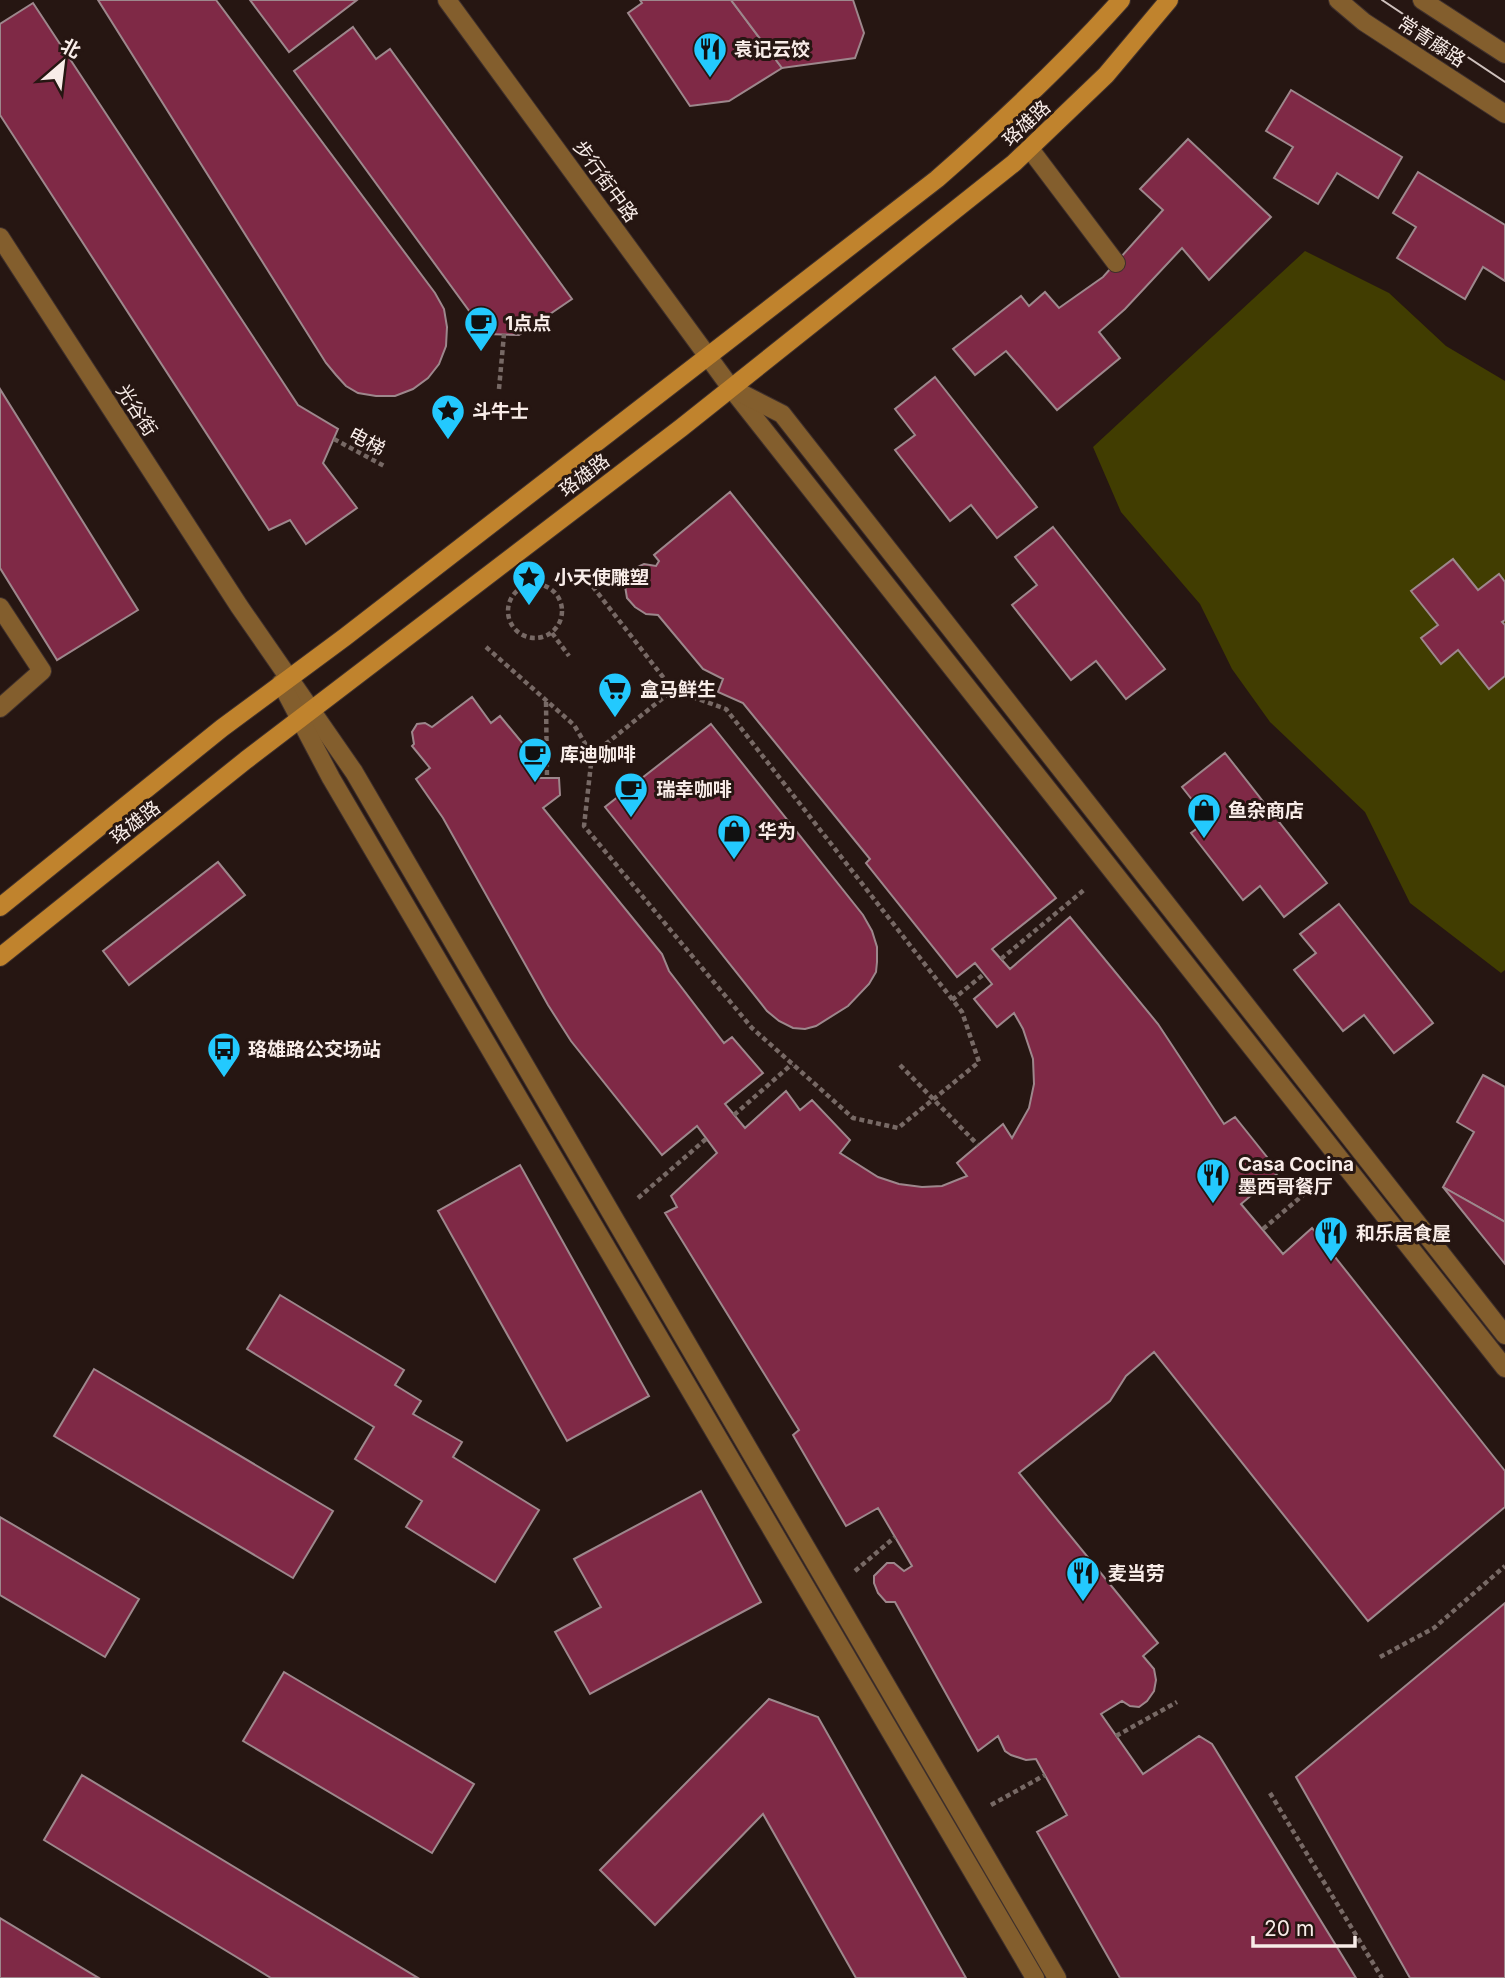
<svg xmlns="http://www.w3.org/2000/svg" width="1505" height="1978" font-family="Inter,'Noto Sans SC',sans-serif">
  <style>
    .green { fill: #413d01 }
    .building { fill: #7f2946; stroke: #9d878c; stroke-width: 2 }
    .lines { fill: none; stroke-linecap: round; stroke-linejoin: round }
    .minor-casing { stroke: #3f302c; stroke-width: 20 }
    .tertiary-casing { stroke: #3f302c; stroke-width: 20 }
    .secondary-casing { stroke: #3f302c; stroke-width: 20 }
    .path { stroke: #776965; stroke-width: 4.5; stroke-dasharray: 5 3.5; stroke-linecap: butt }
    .minor { stroke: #835e2d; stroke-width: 18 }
    .tertiary { stroke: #835e2d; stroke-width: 18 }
    .secondary { stroke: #c0832d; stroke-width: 18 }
    .tram { stroke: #cec1bd; stroke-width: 2 }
    .labels { text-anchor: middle; stroke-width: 6; stroke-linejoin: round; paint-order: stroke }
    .street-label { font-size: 19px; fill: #f8ece8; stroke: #261612 }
    .poi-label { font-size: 19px; font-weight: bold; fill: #f8ece8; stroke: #261612; text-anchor: start }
  </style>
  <rect width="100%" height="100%" fill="#261612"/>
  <polygon class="green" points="1305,251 1389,293 1446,346 1505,381 1505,970 1501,973 1410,903 1365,812 1270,722 1232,669 1200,604 1121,512 1093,447"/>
  <g class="building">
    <polygon points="98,0 216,0 435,293 444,309 447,327 446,346 439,364 428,378 413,389 395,396 376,396 358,393 346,386 336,375 326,363"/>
    <polygon points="250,0 357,0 289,52"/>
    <polygon points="640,0 731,0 782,68 729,101 690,106 628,13 642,3"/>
    <polygon points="731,0 853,0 864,33 855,58 782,68"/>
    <polygon points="33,3 298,405 338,429 323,463 357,508 306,544 290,520 269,530 0,115 0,24"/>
    <polygon points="353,27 376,59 390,49 572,299 519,335 486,334 294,71"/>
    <polygon points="1291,90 1402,157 1378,198 1337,173 1318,204 1274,178 1293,147 1266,131"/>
    <polygon points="1188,139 1271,217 1209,280 1182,248 1125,309 1099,332 1120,358 1057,410 1006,351 975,375 953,349 1021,296 1029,306 1045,292 1059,308 1103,277 1163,210 1140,189"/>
    <polygon points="1418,172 1505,225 1505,281 1483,267 1465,299 1397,258 1416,227 1393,213"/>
    <polygon points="935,377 1037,507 997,538 971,505 950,521 895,450 915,435 895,409"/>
    <polygon points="0,389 138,610 57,660 0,568"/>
    <polygon points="730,492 1056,898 992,949 1010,969 1070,917 1158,1024 1224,1124 1235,1117 1279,1172 1241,1204 1283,1254 1312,1228 1505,1471 1505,1507 1368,1621 1154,1352 1126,1376 1110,1401 1019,1473 1158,1643 1143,1656 1154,1669 1156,1680 1154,1691 1147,1701 1139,1707 1130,1706 1122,1701 1101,1714 1143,1774 1199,1736 1212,1744 1356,1978 1120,1978 1037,1832 1067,1815 1036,1759 1026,1760 1011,1755 1005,1751 998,1736 978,1751 895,1602 886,1602 878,1593 874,1583 874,1576 887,1563 894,1563 904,1571 912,1566 878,1508 846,1526 793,1435 799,1430 665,1213 677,1207 671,1196 717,1153 697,1126 662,1155 571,1041 548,1005 443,818 416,779 430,768 412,746 414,744 412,732 417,724 425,723 432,727 472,697 491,723 500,716 538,762 530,769 538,778 559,778 560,795 543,808 662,954 669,971 724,1043 732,1037 763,1073 725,1104 745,1128 786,1091 800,1110 812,1100 850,1140 840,1153 878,1177 899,1184 922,1187 942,1186 967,1176 957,1163 1003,1124 1012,1138 1029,1108 1034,1084 1033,1059 1023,1029 1014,1013 997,1027 974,999 992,984 984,974 975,963 957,977 866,863 870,859 743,703 718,692 723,679 703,669 658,615 646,614 635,607 627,598 625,586 628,576 635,568 644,564 656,566 659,561 654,555"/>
    <polygon points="1053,527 1165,669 1126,699 1096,661 1071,680 1012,605 1037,585 1015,557"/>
    <polygon points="1453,559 1478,590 1499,574 1505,582 1505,620 1502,622 1505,625 1505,676 1489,689 1458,650 1441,664 1421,638 1438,625 1411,591"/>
    <polygon points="711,724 863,915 872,931 877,947 877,962 876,972 869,984 848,1006 816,1026 805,1029 793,1028 779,1021 767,1011 605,807"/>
    <polygon points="1225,753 1327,883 1284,917 1260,886 1243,900 1191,833 1208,820 1182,787"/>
    <polygon points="218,862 245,895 129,985 103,951"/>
    <polygon points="1339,904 1433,1023 1394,1053 1364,1015 1343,1031 1294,970 1316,953 1300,934"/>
    <polygon points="1483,1075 1505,1087 1505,1222 1443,1187 1474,1132 1457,1122"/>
    <polygon points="520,1165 649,1396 567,1441 438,1211"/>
    <polygon points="1443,1187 1505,1222 1505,1264"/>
    <polygon points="280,1295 404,1370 395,1385 421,1401 413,1414 462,1442 453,1457 539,1510 495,1582 406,1527 422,1501 355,1459 374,1427 247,1349"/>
    <polygon points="94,1369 333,1511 293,1578 54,1436"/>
    <polygon points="701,1491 761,1602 590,1694 555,1632 601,1607 574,1559"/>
    <polygon points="0,1517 139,1599 105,1657 0,1595"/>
    <polygon points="1505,1603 1505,1978 1410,1978 1296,1777"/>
    <polygon points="284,1672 474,1784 432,1853 243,1741"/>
    <polygon points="769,1699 818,1717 966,1978 856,1978 763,1814 655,1925 600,1870"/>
    <polygon points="82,1775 418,1978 271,1978 44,1840"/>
    <polygon points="0,1918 99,1978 0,1978"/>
  </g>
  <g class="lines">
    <g class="minor-casing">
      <g id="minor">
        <polyline points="447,0 731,388 1505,1368"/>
        <polyline points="1030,149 1116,263"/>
        <polyline points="737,391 782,414 1505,1335"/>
        <polyline points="0,607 42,671 0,708"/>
      </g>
    </g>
    <g class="tertiary-casing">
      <g id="tertiary">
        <polyline points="1338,0 1364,22 1505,114"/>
        <polyline points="1422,0 1505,54"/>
        <polyline points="0,237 239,606 354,772 1057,1978"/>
        <polyline points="281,683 331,778 1035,1978"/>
      </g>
    </g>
    <g class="secondary-casing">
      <g id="secondary">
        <path d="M0 907 222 728 345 637 937 179C1002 122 1064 64 1121 0"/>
        <polyline points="0,957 246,760 681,428 1014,163 1106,75 1169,0"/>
      </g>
    </g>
    <g class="path">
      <polyline points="499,389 504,334"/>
      <polyline points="334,439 386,467"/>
      <circle cx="535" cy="611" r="27"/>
      <polyline points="552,633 569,656"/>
      <polyline points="486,647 574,725 592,755 673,690 583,574"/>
      <polyline points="546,702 547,778"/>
      <polyline points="592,755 584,826 752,1028 853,1118 898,1128 979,1062 962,1012 726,709 673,690"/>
      <polyline points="1001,959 1084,890"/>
      <polyline points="952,1000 984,974"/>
      <polyline points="900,1065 978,1145"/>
      <polyline points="734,1115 792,1064"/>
      <polyline points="638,1198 706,1139"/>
      <polyline points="1263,1229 1315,1185"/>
      <polyline points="855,1571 895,1537"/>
      <polyline points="1380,1657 1434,1628 1505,1566"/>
      <polyline points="1116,1736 1177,1702"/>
      <polyline points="1270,1793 1382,1978"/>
      <polyline points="991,1805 1045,1775"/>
    </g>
    <use href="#minor" class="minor"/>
    <use href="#tertiary" class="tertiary"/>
    <use href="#secondary" class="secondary"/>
    <polyline class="tram" points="1382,0 1505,82"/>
  </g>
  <defs>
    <g id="restaurant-pin" transform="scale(1.75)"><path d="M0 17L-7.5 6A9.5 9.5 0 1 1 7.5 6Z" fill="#23c9fe" stroke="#261612"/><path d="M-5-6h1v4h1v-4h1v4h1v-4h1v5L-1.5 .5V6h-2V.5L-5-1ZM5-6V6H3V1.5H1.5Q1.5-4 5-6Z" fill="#111"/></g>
    <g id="cafe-pin" transform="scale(1.75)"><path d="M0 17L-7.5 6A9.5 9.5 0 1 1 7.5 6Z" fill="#23c9fe" stroke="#261612"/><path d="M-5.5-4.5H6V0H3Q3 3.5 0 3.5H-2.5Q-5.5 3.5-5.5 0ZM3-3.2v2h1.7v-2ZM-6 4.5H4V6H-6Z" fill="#111"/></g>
    <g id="sight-pin" transform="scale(1.75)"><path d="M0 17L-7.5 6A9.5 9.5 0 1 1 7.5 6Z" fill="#23c9fe" stroke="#261612"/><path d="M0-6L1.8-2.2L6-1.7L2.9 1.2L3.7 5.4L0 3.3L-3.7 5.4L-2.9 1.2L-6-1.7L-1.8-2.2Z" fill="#111"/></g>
    <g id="supermarket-pin" transform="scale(1.75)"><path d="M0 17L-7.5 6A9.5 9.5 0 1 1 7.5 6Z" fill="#23c9fe" stroke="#261612"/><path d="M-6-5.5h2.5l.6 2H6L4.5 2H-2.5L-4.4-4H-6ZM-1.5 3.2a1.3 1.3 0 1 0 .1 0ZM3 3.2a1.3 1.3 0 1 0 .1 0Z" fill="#111"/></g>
    <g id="shop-pin" transform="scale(1.75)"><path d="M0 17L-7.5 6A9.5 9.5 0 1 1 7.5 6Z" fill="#23c9fe" stroke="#261612"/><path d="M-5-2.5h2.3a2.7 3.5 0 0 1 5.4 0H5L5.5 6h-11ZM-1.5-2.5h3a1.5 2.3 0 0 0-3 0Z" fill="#111"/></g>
    <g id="bus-pin" transform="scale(1.75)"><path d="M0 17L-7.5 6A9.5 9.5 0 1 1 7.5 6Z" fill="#23c9fe" stroke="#261612"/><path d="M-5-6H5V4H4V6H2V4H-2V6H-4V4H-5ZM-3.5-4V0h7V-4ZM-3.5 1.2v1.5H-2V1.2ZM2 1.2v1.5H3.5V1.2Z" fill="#111"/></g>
  </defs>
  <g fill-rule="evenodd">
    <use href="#restaurant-pin" x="710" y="49"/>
    <use href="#cafe-pin" x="481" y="323"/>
    <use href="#sight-pin" x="448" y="411"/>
    <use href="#sight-pin" x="529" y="577"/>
    <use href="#supermarket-pin" x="615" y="689"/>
    <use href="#cafe-pin" x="535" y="754"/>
    <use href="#cafe-pin" x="631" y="789"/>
    <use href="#shop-pin" x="1204" y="810"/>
    <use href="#shop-pin" x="734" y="831"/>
    <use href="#bus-pin" x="224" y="1049"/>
    <use href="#restaurant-pin" x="1213" y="1175"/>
    <use href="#restaurant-pin" x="1331" y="1233"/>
    <use href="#restaurant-pin" x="1083" y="1573"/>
  </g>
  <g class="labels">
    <g class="street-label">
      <text transform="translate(1432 41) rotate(33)" y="7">常青藤路</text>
      <text transform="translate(1026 123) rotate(-43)" y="7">珞雄路</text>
      <text transform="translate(606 181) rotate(54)" y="7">步行街中路</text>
      <text transform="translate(137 410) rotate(57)" y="7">光谷街</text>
      <text transform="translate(367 441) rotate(28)" y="7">电梯</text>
      <text transform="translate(584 475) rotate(-37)" y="7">珞雄路</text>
      <text transform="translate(135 822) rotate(-38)" y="7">珞雄路</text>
    </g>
    <g class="poi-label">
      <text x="734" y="56">袁记云饺</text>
      <text x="505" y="330">1点点</text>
      <text x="472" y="418">斗牛士</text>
      <text x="554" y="584">小天使雕塑</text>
      <text x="640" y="696">盒马鲜生</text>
      <text x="560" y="761">库迪咖啡</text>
      <text x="656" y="796">瑞幸咖啡</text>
      <text x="1228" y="817">鱼杂商店</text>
      <text x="758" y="838">华为</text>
      <text x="248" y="1056">珞雄路公交场站</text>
      <text x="1238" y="1171">Casa Cocina<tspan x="1238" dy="22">墨西哥餐厅</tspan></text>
      <text x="1356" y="1240">和乐居食屋</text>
      <text x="1108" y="1580">麦当劳</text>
    </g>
  </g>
  <g transform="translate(63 63) rotate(28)" stroke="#261612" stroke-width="5" paint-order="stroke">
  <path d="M0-5L12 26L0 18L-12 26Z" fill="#f8ece8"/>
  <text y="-10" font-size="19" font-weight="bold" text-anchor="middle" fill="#f8ece8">北</text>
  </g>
  <path d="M1253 1936v10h102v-10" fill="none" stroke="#f8ece8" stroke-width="3.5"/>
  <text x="1264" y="1936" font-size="21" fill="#f8ece8" stroke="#261612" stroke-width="5" paint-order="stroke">20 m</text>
</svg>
